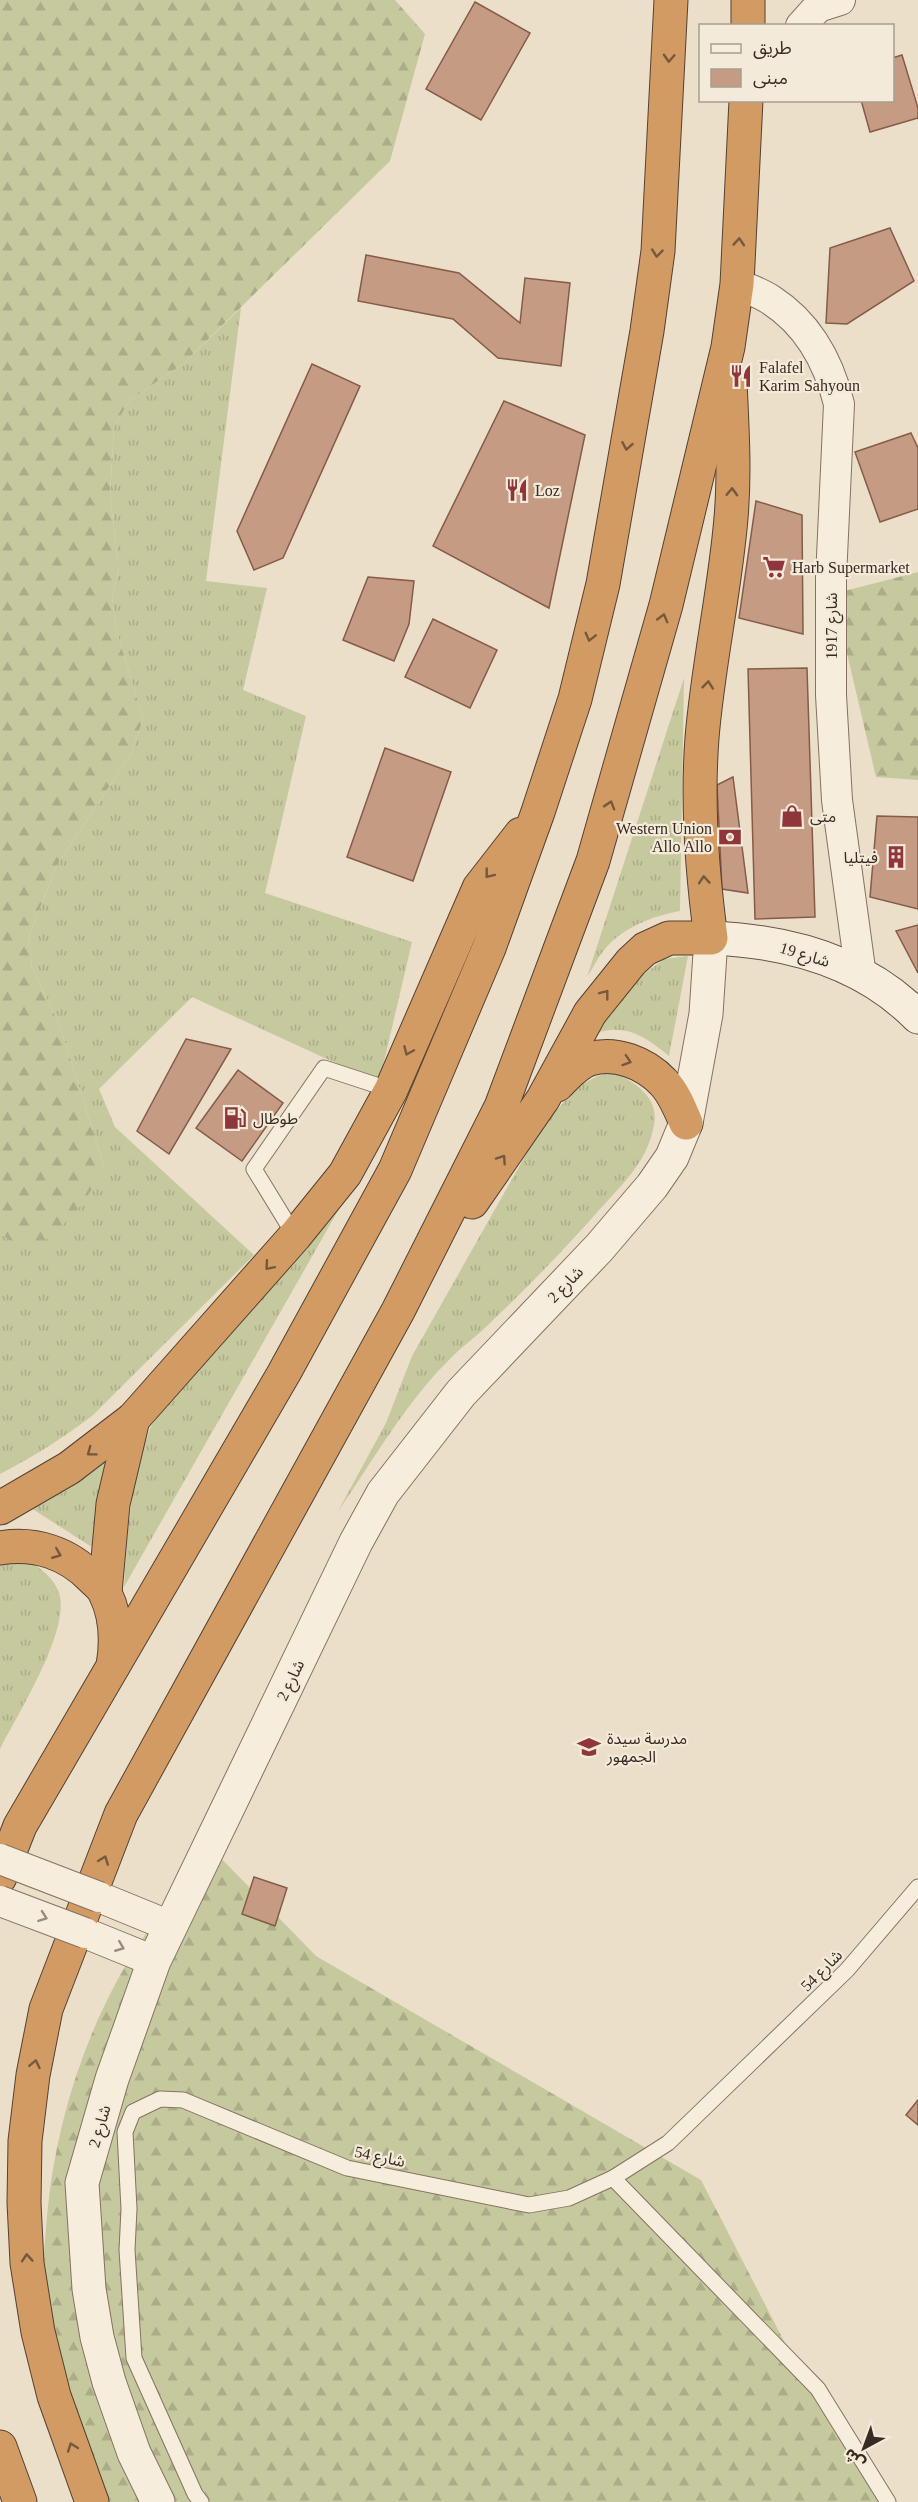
<svg xmlns="http://www.w3.org/2000/svg" width="918" height="2502" font-family="'Times New Roman','Noto Sans Arabic',serif">
  <style>
    .grass { fill: url(#grass-tufts) }
    .forest { fill: url(#forest-firs) }
    .building { fill: #c69b83; stroke: #845c47; stroke-width: 1.5 }
    .lines { fill: none; stroke-linecap: round; stroke-linejoin: round }
    .service-casing { stroke: #867260; stroke-width: 17 }
    .minor-casing { stroke: #867260; stroke-width: 32 }
    .tertiary-casing { stroke: #867260; stroke-width: 35 }
    .secondary-casing { stroke: #685343; stroke-width: 35 }
    .motorway-casing { stroke: #554133; stroke-width: 35 }
    .service { stroke: #f6eddc; stroke-width: 15 }
    .minor { stroke: #f6eddc; stroke-width: 30 }
    .tertiary { stroke: #f6eddc; stroke-width: 33 }
    .secondary { stroke: #f6eddc; stroke-width: 33 }
    .motorway { stroke: #d29b63; stroke-width: 33 }
    .minor-bridge-casing { stroke: #867260; stroke-width: 32; stroke-linecap: butt }
    .minor-bridge { stroke: #f6eddc; stroke-width: 30 }
    .oneway { stroke: #76583c }
    .oneway2 { stroke: #978c7f }
    .labels { text-anchor: middle; stroke-width: 4.5; stroke-linejoin: round; paint-order: stroke }
    .poi-label { font-size: 16px; fill: #382b22; stroke: #f3ead9; text-anchor: start }
    .street-label { font-size: 16px; fill: #382b22; stroke: #f3ead9 }
  </style>
  <defs>
    <pattern id="grass-tufts" width="24" height="20" patternUnits="userSpaceOnUse" patternTransform="scale(1.5)"><rect width="24" height="20" fill="#c6c99e"/><path d="M3 7l-1-3M5 7V3M7 7l1-3M15 17l-1-3M17 17v-4M19 17l1-3" fill="none" stroke="#abad88"/></pattern>
    <pattern id="forest-firs" width="22" height="20" patternUnits="userSpaceOnUse" patternTransform="scale(1.5)"><rect width="22" height="20" fill="#c6c99e"/><path d="M5 1l3.5 6h-7zM16 11l3.5 6h-7z" fill="#abad88"/></pattern>
  </defs>
  <rect width="100%" height="100%" fill="#ebdfca"/>
  <g class="grass">
    <path d="M241 308 206 581 267 588 243 690 306 716 265 893 412 942 379 1083 192 997 99 1089 115 1127 254 1255 92 1416C63 1438 33 1457 0 1474V1233L10 1241 104 1166 60 1026 32 968 29 936 57 865 131 754 143 719 117 632 112 598 119 568 110 496 114 427 130 400 183 364Z"/>
    <path d="M684 678 680 911C653 916 623 927 605 949 598 957 593 968 587 977Z"/>
    <path d="M688 956 669 1056C647 1038 626 1023 597 1033L632 983 664 959Z"/>
    <path d="M615 1072C639 1086 661 1098 653 1130 646 1162 622 1185 601 1208 565 1249 527 1288 487 1326 475 1338 461 1347 450 1359 406 1402 372 1462 337 1513L386 1423 412 1356 541 1128 578 1086 598 1076Z"/>
    <path d="M397 1107 124 1587C127 1531 131 1478 151 1426Z"/>
    <polygon points="105,1462 95,1549 31,1508"/>
    <path d="M20 1557C36 1565 50 1573 58 1590 74 1626 17 1715 0 1749V1561Z"/>
  </g>
  <g class="forest">
    <path d="M0 0H395L425 34 390 161 183 364 130 400 114 427 110 496 119 568 112 598 117 632 143 719 131 754 57 865 29 936 32 968 60 1026 104 1166C86 1204 72 1218 40 1245L10 1241 0 1233Z"/>
    <polygon points="918,572 918,780 876,777 833,594"/>
    <path d="M212 1849 316 1956 701 2180 788 2349 830 2424 880 2502H87C78 2456 68 2410 58 2364 53 2344 47 2323 44 2302 41 2274 45 2244 47 2216 56 2117 89 2017 145 1935 165 1905 188 1877 212 1849Z"/>
  </g>
  <g class="building">
    <polygon points="475,2 530,33 481,120 426,89"/>
    <polygon points="902,55 918,108 918,118 870,132 861,100 892,100 892,58"/>
    <polygon points="890,228 914,281 847,324 826,323 830,248"/>
    <polygon points="366,255 459,273 520,323 525,278 570,283 561,366 498,358 453,319 358,301"/>
    <polygon points="312,364 360,386 283,558 254,570 237,531"/>
    <polygon points="504,401 585,435 549,608 433,546"/>
    <polygon points="911,433 918,448 918,509 880,522 855,452"/>
    <polygon points="756,501 802,515 803,634 739,618"/>
    <polygon points="368,577 414,581 409,624 394,661 343,640"/>
    <polygon points="433,619 497,650 470,708 405,677"/>
    <polygon points="807,668 815,917 755,919 748,669"/>
    <polygon points="385,748 451,772 413,881 347,857"/>
    <polygon points="733,777 748,893 722,889 717,785"/>
    <polygon points="877,816 918,817 918,909 870,897"/>
    <polygon points="918,925 918,973 896,931"/>
    <polygon points="186,1039 231,1049 169,1154 137,1131"/>
    <polygon points="238,1070 283,1103 242,1161 196,1128"/>
    <polygon points="254,1877 287,1888 275,1926 242,1914"/>
    <polygon points="918,2100 918,2125 906,2115"/>
  </g>
  <g class="lines">
    <g class="service-casing">
      <g id="service">
        <polyline points="295,1236 254,1169 324,1068 391,1090"/>
        <polyline points="613,2178 818,2389 888,2502"/>
        <polyline points="201,2502 195,2494 134,2358 127,2250 129,2209 125,2132 133,2112 160,2099 183,2100 347,2168 529,2205 569,2198 613,2178 668,2143 847,1970 918,1887"/>
      </g>
    </g>
    <g class="minor-casing">
      <g id="minor">
        <polyline points="801,26 818,7 840,0"/>
        <path d="M737 284C748 289 761 293 771 300 808 324 829 363 839 404L831 578V695L837 800 861 976"/>
        <polyline points="99,1897 170,1926"/>
        <polyline points="85,1933 154,1961"/>
      </g>
    </g>
    <g class="tertiary-casing">
      <polyline id="tertiary" points="158,2502 134,2453 109,2382 97,2337 89,2289 82,2183 112,2079 154,1961 356,1542 383,1493 461,1393 599,1248 652,1186 672,1157 686,1123 706,1014 711,938"/>
    </g>
    <g class="secondary-casing">
      <path id="secondary" d="M711 938C787 941 863 961 918 1017"/>
    </g>
    <g class="motorway-casing">
      <g id="motorway">
        <polyline points="748,26 748,0"/>
        <path d="M557 1085C566 1076 577 1063 590 1059 615 1051 645 1063 663 1082 674 1093 680 1109 686 1123"/>
        <path d="M472 1202 543 1099 590 1013 631 962 645 949 669 938H711C702 872 697 804 702 738 708 664 725 591 731 518 735 472 732 427 730 381"/>
        <polyline points="0,1508 69,1468 133,1419 295,1236 345,1174 391,1090 479,888 521,834"/>
        <path d="M0 1548C35 1542 68 1553 93 1579 97 1583 103 1588 105 1593 116 1615 117 1642 113 1666"/>
        <polyline points="105,1592 113,1504 133,1419"/>
        <polyline points="0,1877 20,1826 284,1373 395,1170 489,948 538,812 575,699 603,584 647,331 658,251 671,0"/>
        <polyline points="0,2447 20,2502"/>
        <polyline points="92,2502 54,2396 38,2332 27,2263 24,2203 25,2141 33,2075 46,2009 121,1814 398,1311 501,1107 593,861 666,605 728,347 737,284 746,100"/>
      </g>
    </g>
    <use href="#service" class="service"/>
    <use href="#minor" class="minor"/>
    <use href="#tertiary" class="tertiary"/>
    <use href="#secondary" class="secondary"/>
    <use href="#motorway" class="motorway"/>
    <g class="minor-bridge-casing">
      <g id="minor-bridge">
        <polyline points="0,1859 99,1897"/>
        <polyline points="0,1901 85,1933"/>
      </g>
    </g>
    <use href="#minor-bridge" class="minor-bridge"/>
  </g>
  <defs><path id="oneway-chevron" d="M-2-3.5L2.5 0L-2 3.5" fill="none" stroke-width="1.6" stroke-linecap="round" stroke-linejoin="round" transform="scale(1.5)"/></defs>
  <g class="oneway">
    <use href="#oneway-chevron" transform="translate(669 58) rotate(93)"/>
    <use href="#oneway-chevron" transform="translate(739 242) rotate(-86)"/>
    <use href="#oneway-chevron" transform="translate(657 253) rotate(96)"/>
    <use href="#oneway-chevron" transform="translate(627 446) rotate(100)"/>
    <use href="#oneway-chevron" transform="translate(732 492) rotate(-88)"/>
    <use href="#oneway-chevron" transform="translate(663 618) rotate(-75)"/>
    <use href="#oneway-chevron" transform="translate(590 637) rotate(104)"/>
    <use href="#oneway-chevron" transform="translate(708 685) rotate(-84)"/>
    <use href="#oneway-chevron" transform="translate(610 805) rotate(-73)"/>
    <use href="#oneway-chevron" transform="translate(489 874) rotate(128)"/>
    <use href="#oneway-chevron" transform="translate(704 880) rotate(-94)"/>
    <use href="#oneway-chevron" transform="translate(605 994) rotate(-52)"/>
    <use href="#oneway-chevron" transform="translate(408 1051) rotate(113)"/>
    <use href="#oneway-chevron" transform="translate(627 1061) rotate(18)"/>
    <use href="#oneway-chevron" transform="translate(502 1159) rotate(-56)"/>
    <use href="#oneway-chevron" transform="translate(269 1266) rotate(131)"/>
    <use href="#oneway-chevron" transform="translate(91 1452) rotate(143)"/>
    <use href="#oneway-chevron" transform="translate(57 1554) rotate(22)"/>
    <use href="#oneway-chevron" transform="translate(104 1860) rotate(-69)"/>
    <use href="#oneway-chevron" transform="translate(35 2064) rotate(-78)"/>
    <use href="#oneway-chevron" transform="translate(27 2258) rotate(-94)"/>
    <use href="#oneway-chevron" transform="translate(72 2447) rotate(-110)"/>
  </g>
  <g class="oneway2">
    <use href="#oneway-chevron" transform="translate(43 1917) rotate(20)"/>
    <use href="#oneway-chevron" transform="translate(120 1947) rotate(22)"/>
  </g>
  <defs>
    <g id="restaurant-bare" transform="scale(1.8)"><path d="M-5-6h1v4h1v-4h1v4h1v-4h1v5L-1.5 .5V6h-2V.5L-5-1ZM5-6V6H3V1.5H1.5Q1.5-4 5-6Z" fill="#90353a" stroke="#f3ead9" stroke-width="2.5" paint-order="stroke"/></g>
    <g id="supermarket-bare" transform="scale(1.8)"><path d="M-6-5.5h2.5l.6 2H6L4.5 2H-2.5L-4.4-4H-6ZM-1.5 3.2a1.3 1.3 0 1 0 .1 0ZM3 3.2a1.3 1.3 0 1 0 .1 0Z" fill="#90353a" stroke="#f3ead9" stroke-width="2.5" paint-order="stroke"/></g>
    <g id="shop-bare" transform="scale(1.8)"><path d="M-5-2.5h2.3a2.7 3.5 0 0 1 5.4 0H5L5.5 6h-11ZM-1.5-2.5h3a1.5 2.3 0 0 0-3 0Z" fill="#90353a" stroke="#f3ead9" stroke-width="2.5" paint-order="stroke"/></g>
    <g id="bank-bare" transform="scale(1.8)"><path d="M-6-4H6V4H-6ZM0-2.3a2.3 2.3 0 1 0 0 4.6a2.3 2.3 0 1 0 0-4.6Z" fill="#90353a" stroke="#f3ead9" stroke-width="2.5" paint-order="stroke"/></g>
    <g id="building-bare" transform="scale(1.8)"><path d="M-4-6H4V6H1V3H-1V6H-4ZM-2.5-4.3h1.7v1.8h-1.7ZM.8-4.3h1.7v1.8H.8ZM-2.5-1h1.7V.8h-1.7ZM.8-1h1.7V.8H.8Z" fill="#90353a" stroke="#f3ead9" stroke-width="2.5" paint-order="stroke"/></g>
    <g id="fuel-bare" transform="scale(1.8)"><path d="M-5.5-6h7V0h2V4h1.3V-2.5L3-4.5l.8-.8L6-3V5H2.5V1h-1V6h-7ZM-4.2-4.7v3.2H.2V-4.7Z" fill="#90353a" stroke="#f3ead9" stroke-width="2.5" paint-order="stroke"/></g>
    <g id="school-bare" transform="scale(1.8)"><path d="M0-5L7-2L0 1L-7-2ZM-4 1L0 2.5L4 1V4Q0 6-4 4Z" fill="#90353a" stroke="#f3ead9" stroke-width="2.5" paint-order="stroke"/></g>
  </defs>
  <g fill-rule="evenodd">
    <use href="#restaurant-bare" x="741" y="376"/>
    <use href="#restaurant-bare" x="517" y="490"/>
    <use href="#supermarket-bare" x="774" y="567"/>
    <use href="#shop-bare" x="792" y="816"/>
    <use href="#bank-bare" x="730" y="837"/>
    <use href="#building-bare" x="896" y="857"/>
    <use href="#fuel-bare" x="235" y="1118"/>
    <use href="#school-bare" x="589" y="1747"/>
  </g>
  <g class="labels">
    <g class="poi-label">
      <text x="759" y="373">Falafel<tspan x="759" dy="18">Karim Sahyoun</tspan></text>
      <text x="535" y="496">Loz</text>
      <text x="792" y="573">Harb Supermarket</text>
      <text x="810" y="822">متى</text>
      <text x="712" y="834" text-anchor="end">Western Union<tspan x="712" dy="18">Allo Allo</tspan></text>
      <text x="878" y="863" text-anchor="end">فيتليا</text>
      <text x="253" y="1124">طوطال</text>
      <text x="607" y="1744">مدرسة سيدة<tspan x="607" dy="18">الجمهور</tspan></text>
    </g>
    <g class="street-label">
      <text transform="translate(831 626) rotate(-90)" y="6">شارع 1917</text>
      <text transform="translate(805 954) rotate(17)" y="6">شارع 19</text>
      <text transform="translate(565 1284) rotate(-46)" y="6">شارع 2</text>
      <text transform="translate(290 1680) rotate(-64)" y="6">شارع 2</text>
      <text transform="translate(821 1970) rotate(-45)" y="6">شارع 54</text>
      <text transform="translate(99 2126) rotate(-74)" y="6">شارع 2</text>
      <text transform="translate(380 2156) rotate(12)" y="6">شارع 54</text>
    </g>
  </g>
  <rect x="699" y="24" width="195" height="78" fill="#f3ead9" stroke="#a89e90" stroke-width="1.5"/>
  <rect x="711" y="44" width="30" height="9" fill="#f6eddc" stroke="#a89e90" stroke-width="1.5"/>
  <text x="753" y="54" font-size="18" fill="#382b22">طريق</text>
  <rect x="711" y="69" width="30" height="18" fill="#c69b83" stroke="#a89e90" stroke-width="1.5"/>
  <text x="753" y="84" font-size="18" fill="#382b22">مبنى</text>
  <g transform="translate(864 2448) rotate(221)" stroke="#f3ead9" stroke-width="4.5" paint-order="stroke">
  <path d="M0-4.5L10 22L0 15L-10 22Z" fill="#382b22"/>
  <text y="-9" font-size="16" font-weight="bold" text-anchor="middle" fill="#382b22">ش</text>
  </g>
</svg>
